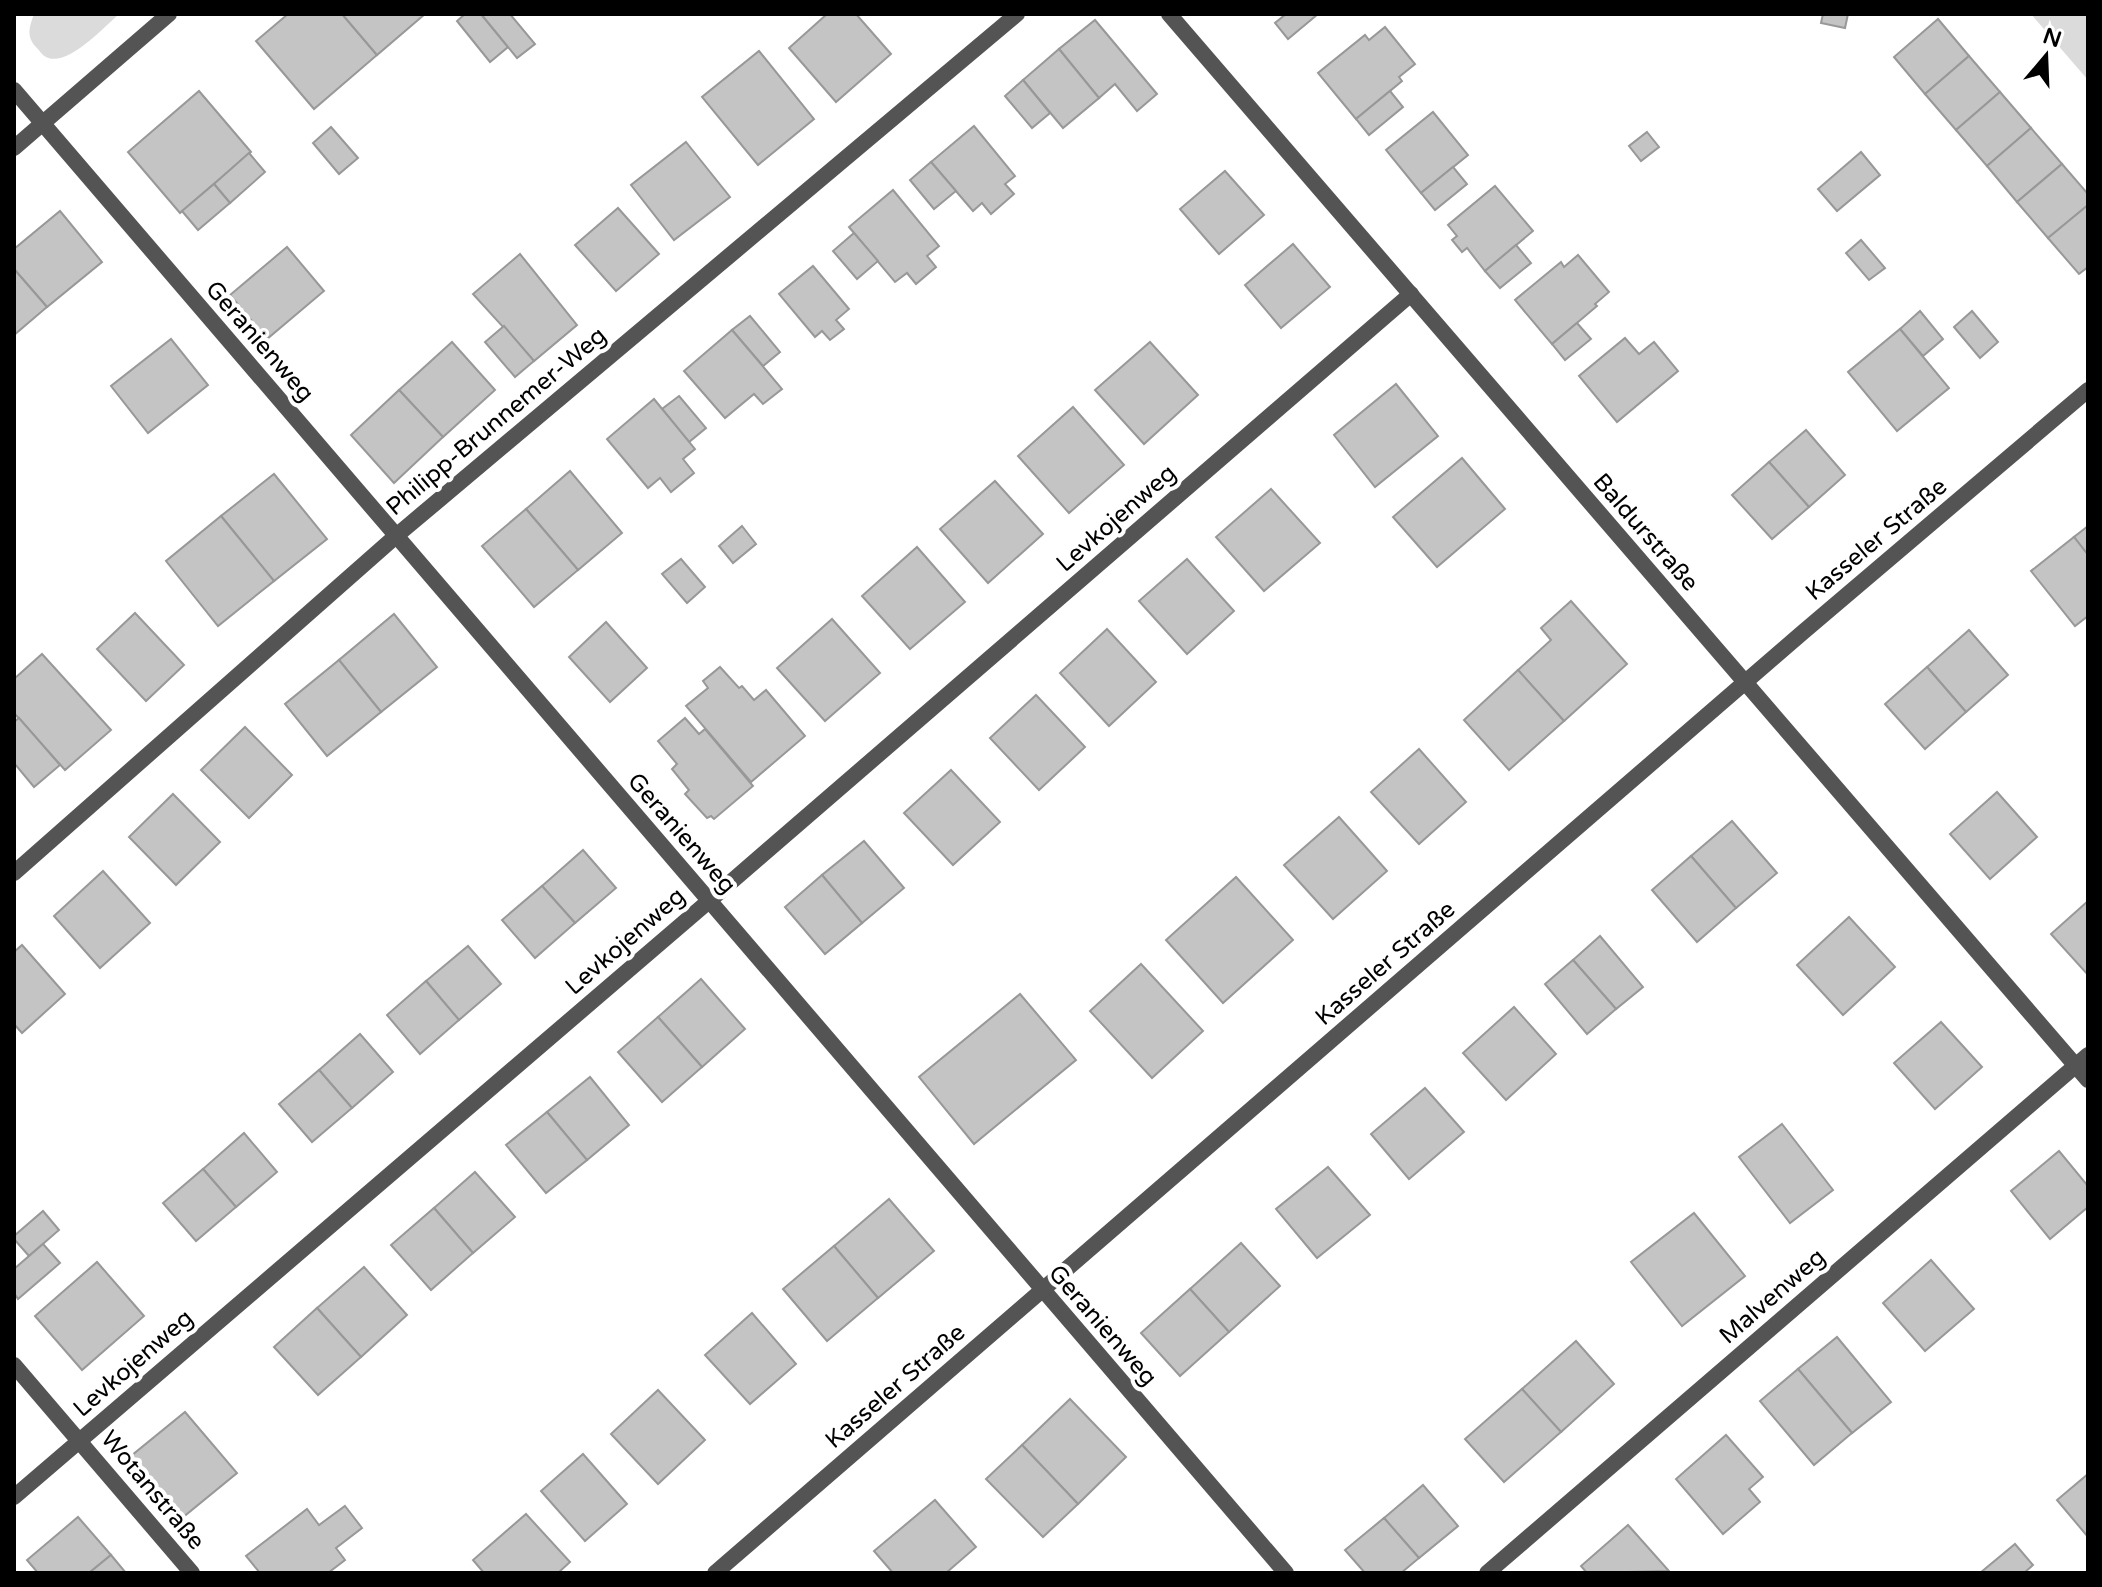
<svg xmlns="http://www.w3.org/2000/svg" width="2102" height="1587" font-family="'Varela Round',sans-serif">
  <style>
    .green { fill: #dbdbdb }
    .building { fill: #c4c4c4; stroke: #989898; stroke-width: 2 }
    .lines { fill: none; stroke-linecap: round; stroke-linejoin: round }
    .street { stroke: #545454; stroke-width: 16 }
    .labels { text-anchor: middle; stroke-width: 8; stroke-linejoin: round; paint-order: stroke }
    .street-label { font-size: 24px; fill: #000; stroke: #fff }
  </style>
  <rect width="100%" height="100%" fill="#fff"/>
  <g class="green">
    <path d="M34 14H119C104 27 67 68 46 57 42 55 40 51 37 48 26 37 29 28 34 14Z"/>
    <polygon points="2031,14 2088,14 2088,80"/>
  </g>
  <g class="building">
    <polygon points="288,14 342,14 377,55 314,109 256,41"/>
    <polygon points="342,14 425,14 377,55"/>
    <polygon points="465,14 481,14 508,47 490,62 457,21"/>
    <polygon points="481,14 510,14 535,44 517,58"/>
    <polygon points="827,14 856,14 891,54 836,102 789,48"/>
    <polygon points="1286,14 1318,14 1288,39 1275,23"/>
    <polygon points="1823,14 1848,14 1845,28 1821,23"/>
    <polygon points="1938,19 1969,56 1925,94 1894,57"/>
    <polygon points="1095,20 1157,94 1137,111 1115,84 1099,98 1059,49"/>
    <polygon points="1385,27 1415,64 1399,77 1402,81 1356,119 1318,73 1365,35 1369,40"/>
    <polygon points="1059,49 1099,98 1063,128 1023,80"/>
    <polygon points="759,51 814,119 758,165 702,97"/>
    <polygon points="1969,56 2000,92 1956,130 1925,94"/>
    <polygon points="1023,80 1050,113 1032,128 1005,96"/>
    <polygon points="199,91 251,152 180,213 128,152"/>
    <polygon points="1390,91 1403,107 1369,135 1356,119"/>
    <polygon points="2000,92 2031,128 1987,166 1956,130"/>
    <polygon points="1433,112 1468,155 1421,193 1386,150"/>
    <polygon points="974,126 1015,176 1005,184 1014,194 991,214 982,203 973,211 931,162"/>
    <polygon points="331,127 358,158 339,174 313,143"/>
    <polygon points="2031,128 2062,164 2017,202 1987,166"/>
    <polygon points="1647,132 1659,147 1641,161 1629,146"/>
    <polygon points="686,142 730,197 674,240 631,185"/>
    <polygon points="1861,152 1880,175 1837,211 1818,189"/>
    <polygon points="249,153 265,172 230,203 214,184"/>
    <polygon points="931,162 956,191 934,209 910,180"/>
    <polygon points="2062,164 2088,194 2088,205 2048,238 2017,202"/>
    <polygon points="1453,167 1467,184 1435,210 1421,193"/>
    <polygon points="1225,171 1264,215 1219,254 1180,209"/>
    <polygon points="214,184 230,203 198,230 182,211"/>
    <polygon points="1495,186 1533,231 1485,271 1467,248 1462,252 1452,240 1457,236 1448,225"/>
    <polygon points="893,190 939,246 927,256 936,267 916,284 907,273 895,282 849,227"/>
    <polygon points="2088,205 2088,267 2079,274 2048,238"/>
    <polygon points="618,208 659,254 616,291 575,245"/>
    <polygon points="60,211 102,262 47,307 14,269 14,249"/>
    <polygon points="854,233 878,261 857,279 833,251"/>
    <polygon points="1861,240 1885,268 1869,280 1846,253"/>
    <polygon points="1293,244 1330,287 1281,328 1245,285"/>
    <polygon points="1516,245 1531,263 1500,288 1485,271"/>
    <polygon points="287,247 324,291 267,339 230,295"/>
    <polygon points="520,254 577,325 534,361 473,294"/>
    <polygon points="1578,255 1609,292 1595,304 1597,306 1552,344 1515,300 1561,262 1564,267"/>
    <polygon points="813,266 849,309 836,320 844,329 830,340 822,331 815,337 779,294"/>
    <polygon points="14,269 47,307 14,335"/>
    <polygon points="1920,311 1943,339 1923,356 1900,329"/>
    <polygon points="1972,311 1998,342 1980,358 1954,327"/>
    <polygon points="750,316 780,352 763,366 732,330"/>
    <polygon points="1577,323 1591,339 1565,360 1552,344"/>
    <polygon points="504,326 534,361 515,377 485,342"/>
    <polygon points="1900,329 1949,388 1897,431 1848,372"/>
    <polygon points="732,330 782,389 763,404 754,394 725,418 684,371"/>
    <polygon points="1625,338 1639,354 1654,342 1678,371 1617,422 1579,376"/>
    <polygon points="171,339 208,385 148,433 111,386"/>
    <polygon points="452,342 495,390 443,437 399,390"/>
    <polygon points="1150,342 1198,395 1144,444 1095,390"/>
    <polygon points="1396,384 1438,436 1375,487 1334,435"/>
    <polygon points="399,390 443,437 394,483 351,435"/>
    <polygon points="679,396 706,428 689,442 662,409"/>
    <polygon points="654,399 695,449 683,459 694,473 671,492 660,478 648,488 607,439"/>
    <polygon points="1073,407 1124,465 1069,513 1018,456"/>
    <polygon points="1806,430 1845,475 1809,507 1769,462"/>
    <polygon points="1462,458 1505,509 1437,567 1393,517"/>
    <polygon points="1769,462 1809,507 1772,539 1732,495"/>
    <polygon points="570,471 622,533 578,570 526,509"/>
    <polygon points="274,474 327,539 274,581 221,516"/>
    <polygon points="995,481 1043,534 988,583 940,529"/>
    <polygon points="1271,489 1320,543 1264,591 1216,537"/>
    <polygon points="526,509 578,570 534,607 482,546"/>
    <polygon points="221,516 274,581 218,626 166,561"/>
    <polygon points="742,526 756,544 733,563 719,546"/>
    <polygon points="2088,526 2088,555 2074,537"/>
    <polygon points="2074,537 2088,555 2088,616 2075,626 2031,571"/>
    <polygon points="917,547 965,602 910,649 862,596"/>
    <polygon points="681,559 705,587 687,603 662,574"/>
    <polygon points="1187,559 1234,611 1187,654 1139,601"/>
    <polygon points="1571,601 1627,664 1564,721 1518,670 1551,640 1541,628"/>
    <polygon points="135,613 184,665 146,701 97,649"/>
    <polygon points="394,614 437,667 381,712 339,660"/>
    <polygon points="832,619 880,673 825,721 777,668"/>
    <polygon points="606,622 647,668 610,702 569,657"/>
    <polygon points="1107,629 1156,682 1109,726 1060,673"/>
    <polygon points="1969,630 2008,675 1966,712 1927,667"/>
    <polygon points="42,654 111,730 65,770 14,713 14,679"/>
    <polygon points="339,660 381,712 327,756 285,704"/>
    <polygon points="720,667 739,688 742,686 754,700 766,690 805,736 751,782 686,706 708,688 703,681"/>
    <polygon points="1927,667 1966,712 1925,749 1885,704"/>
    <polygon points="1518,670 1564,721 1509,770 1464,720"/>
    <polygon points="1036,695 1085,747 1039,790 990,738"/>
    <polygon points="19,718 60,765 34,787 14,763 14,722"/>
    <polygon points="685,718 699,734 705,729 753,786 714,819 711,816 707,818 685,794 689,790 672,769 677,764 658,741"/>
    <polygon points="245,727 292,775 249,818 201,770"/>
    <polygon points="1419,749 1466,802 1419,844 1371,792"/>
    <polygon points="951,770 1000,822 953,865 904,813"/>
    <polygon points="1997,792 2037,837 1990,879 1950,834"/>
    <polygon points="173,794 220,842 176,885 129,837"/>
    <polygon points="1339,817 1387,871 1333,919 1284,865"/>
    <polygon points="1732,821 1777,873 1736,908 1691,856"/>
    <polygon points="864,841 904,888 862,923 822,875"/>
    <polygon points="583,850 616,888 575,923 542,886"/>
    <polygon points="1691,856 1736,908 1697,942 1652,890"/>
    <polygon points="103,871 150,923 100,968 54,916"/>
    <polygon points="822,875 862,923 825,954 785,907"/>
    <polygon points="1236,877 1293,940 1223,1003 1166,940"/>
    <polygon points="542,886 575,923 535,958 502,920"/>
    <polygon points="2088,901 2088,975 2051,934"/>
    <polygon points="1849,917 1895,967 1843,1015 1797,965"/>
    <polygon points="1600,936 1643,987 1616,1009 1573,960"/>
    <polygon points="22,945 65,994 22,1033 14,1024 14,952"/>
    <polygon points="468,946 501,984 459,1020 426,981"/>
    <polygon points="1573,960 1616,1009 1587,1034 1545,984"/>
    <polygon points="1141,964 1203,1031 1152,1078 1090,1011"/>
    <polygon points="701,979 745,1029 702,1067 658,1017"/>
    <polygon points="426,981 459,1020 420,1054 387,1015"/>
    <polygon points="1020,994 1076,1060 974,1144 919,1077"/>
    <polygon points="1514,1007 1556,1054 1506,1100 1463,1053"/>
    <polygon points="658,1017 702,1067 662,1102 618,1052"/>
    <polygon points="1941,1022 1982,1067 1935,1109 1894,1063"/>
    <polygon points="360,1034 393,1072 352,1108 319,1070"/>
    <polygon points="319,1070 352,1108 312,1142 279,1104"/>
    <polygon points="590,1077 629,1125 587,1160 547,1112"/>
    <polygon points="1425,1088 1464,1132 1409,1179 1371,1134"/>
    <polygon points="547,1112 587,1160 546,1193 506,1145"/>
    <polygon points="1782,1124 1833,1190 1790,1223 1739,1157"/>
    <polygon points="244,1133 277,1172 236,1207 203,1169"/>
    <polygon points="2059,1151 2088,1186 2088,1207 2050,1239 2011,1191"/>
    <polygon points="1328,1167 1370,1215 1317,1258 1276,1209"/>
    <polygon points="203,1169 236,1207 196,1241 163,1203"/>
    <polygon points="475,1172 515,1217 473,1253 434,1208"/>
    <polygon points="889,1199 934,1251 878,1298 834,1246"/>
    <polygon points="434,1208 473,1253 431,1290 391,1245"/>
    <polygon points="43,1211 59,1230 29,1256 14,1239 14,1236"/>
    <polygon points="1694,1213 1745,1276 1682,1326 1631,1262"/>
    <polygon points="1241,1243 1280,1286 1229,1332 1190,1289"/>
    <polygon points="43,1244 60,1263 18,1299 14,1293 14,1269"/>
    <polygon points="834,1246 878,1298 827,1341 783,1289"/>
    <polygon points="1931,1260 1974,1309 1925,1351 1883,1303"/>
    <polygon points="97,1262 144,1316 82,1370 35,1316"/>
    <polygon points="364,1267 407,1315 361,1357 317,1308"/>
    <polygon points="1190,1289 1229,1332 1180,1376 1141,1333"/>
    <polygon points="317,1308 361,1357 318,1395 274,1347"/>
    <polygon points="752,1313 796,1364 750,1404 705,1355"/>
    <polygon points="1837,1337 1891,1402 1852,1433 1798,1369"/>
    <polygon points="1576,1341 1614,1384 1561,1432 1522,1389"/>
    <polygon points="1798,1369 1852,1433 1814,1465 1760,1401"/>
    <polygon points="1522,1389 1561,1432 1504,1482 1465,1439"/>
    <polygon points="658,1390 705,1440 658,1484 611,1434"/>
    <polygon points="1070,1399 1126,1457 1078,1504 1022,1445"/>
    <polygon points="185,1412 237,1473 182,1518 131,1456"/>
    <polygon points="1726,1435 1763,1477 1749,1489 1760,1502 1723,1534 1676,1479"/>
    <polygon points="1022,1445 1078,1504 1043,1537 986,1479"/>
    <polygon points="583,1454 627,1504 585,1541 541,1491"/>
    <polygon points="2088,1474 2088,1537 2057,1500"/>
    <polygon points="1423,1485 1458,1526 1419,1558 1384,1518"/>
    <polygon points="935,1500 976,1547 946,1573 893,1573 874,1551"/>
    <polygon points="345,1506 362,1528 336,1548 345,1560 328,1573 260,1573 246,1556 307,1509 319,1525"/>
    <polygon points="526,1514 570,1562 558,1573 484,1573 473,1560"/>
    <polygon points="78,1517 111,1555 89,1573 38,1573 27,1560"/>
    <polygon points="1384,1518 1419,1558 1401,1573 1365,1573 1345,1550"/>
    <polygon points="1628,1525 1669,1571 1587,1573 1581,1566"/>
    <polygon points="2015,1544 2033,1565 2024,1573 1980,1573"/>
    <polygon points="111,1555 126,1573 89,1573"/>
  </g>
  <g class="lines">
    <g class="street">
      <polyline points="1169,14 2088,1080"/>
      <polyline points="14,90 1286,1573"/>
      <polyline points="14,148 169,14"/>
      <polyline points="14,873 396,536 1017,14"/>
      <polyline points="14,1365 192,1573"/>
      <polyline points="14,1497 709,901 1411,294"/>
      <polyline points="715,1573 1802,633 2088,390"/>
      <polyline points="1487,1573 2088,1055"/>
    </g>
  </g>
  <g class="labels">
    <g class="street-label">
      <text transform="translate(260 341) rotate(49)" y="8">Geranienweg</text>
      <text transform="translate(496 421) rotate(-40)" y="8">Philipp-Brunnemer-Weg</text>
      <text transform="translate(1116 518) rotate(-41)" y="8">Levkojenweg</text>
      <text transform="translate(1646 532) rotate(49)" y="8">Baldurstraße</text>
      <text transform="translate(1876 539) rotate(-40)" y="8">Kasseler Straße</text>
      <text transform="translate(682 833) rotate(49)" y="8">Geranienweg</text>
      <text transform="translate(625 941) rotate(-41)" y="8">Levkojenweg</text>
      <text transform="translate(1385 963) rotate(-41)" y="8">Kasseler Straße</text>
      <text transform="translate(1772 1296) rotate(-41)" y="8">Malvenweg</text>
      <text transform="translate(1103 1325) rotate(49)" y="8">Geranienweg</text>
      <text transform="translate(133 1363) rotate(-41)" y="8">Levkojenweg</text>
      <text transform="translate(895 1386) rotate(-41)" y="8">Kasseler Straße</text>
      <text transform="translate(153 1490) rotate(50)" y="8">Wotanstraße</text>
    </g>
  </g>
  <rect width="2102" height="1587" fill="none" stroke="#000000" stroke-width="32"/>
  <g transform="translate(2046 56) rotate(19)" stroke="#ffffff" stroke-width="6" paint-order="stroke">
  <path d="M0-6L14 30L0 20L-14 30Z" fill="#000000"/>
  <text y="-12" font-size="22" font-weight="bold" text-anchor="middle" fill="#000000">N</text>
  </g>
</svg>
